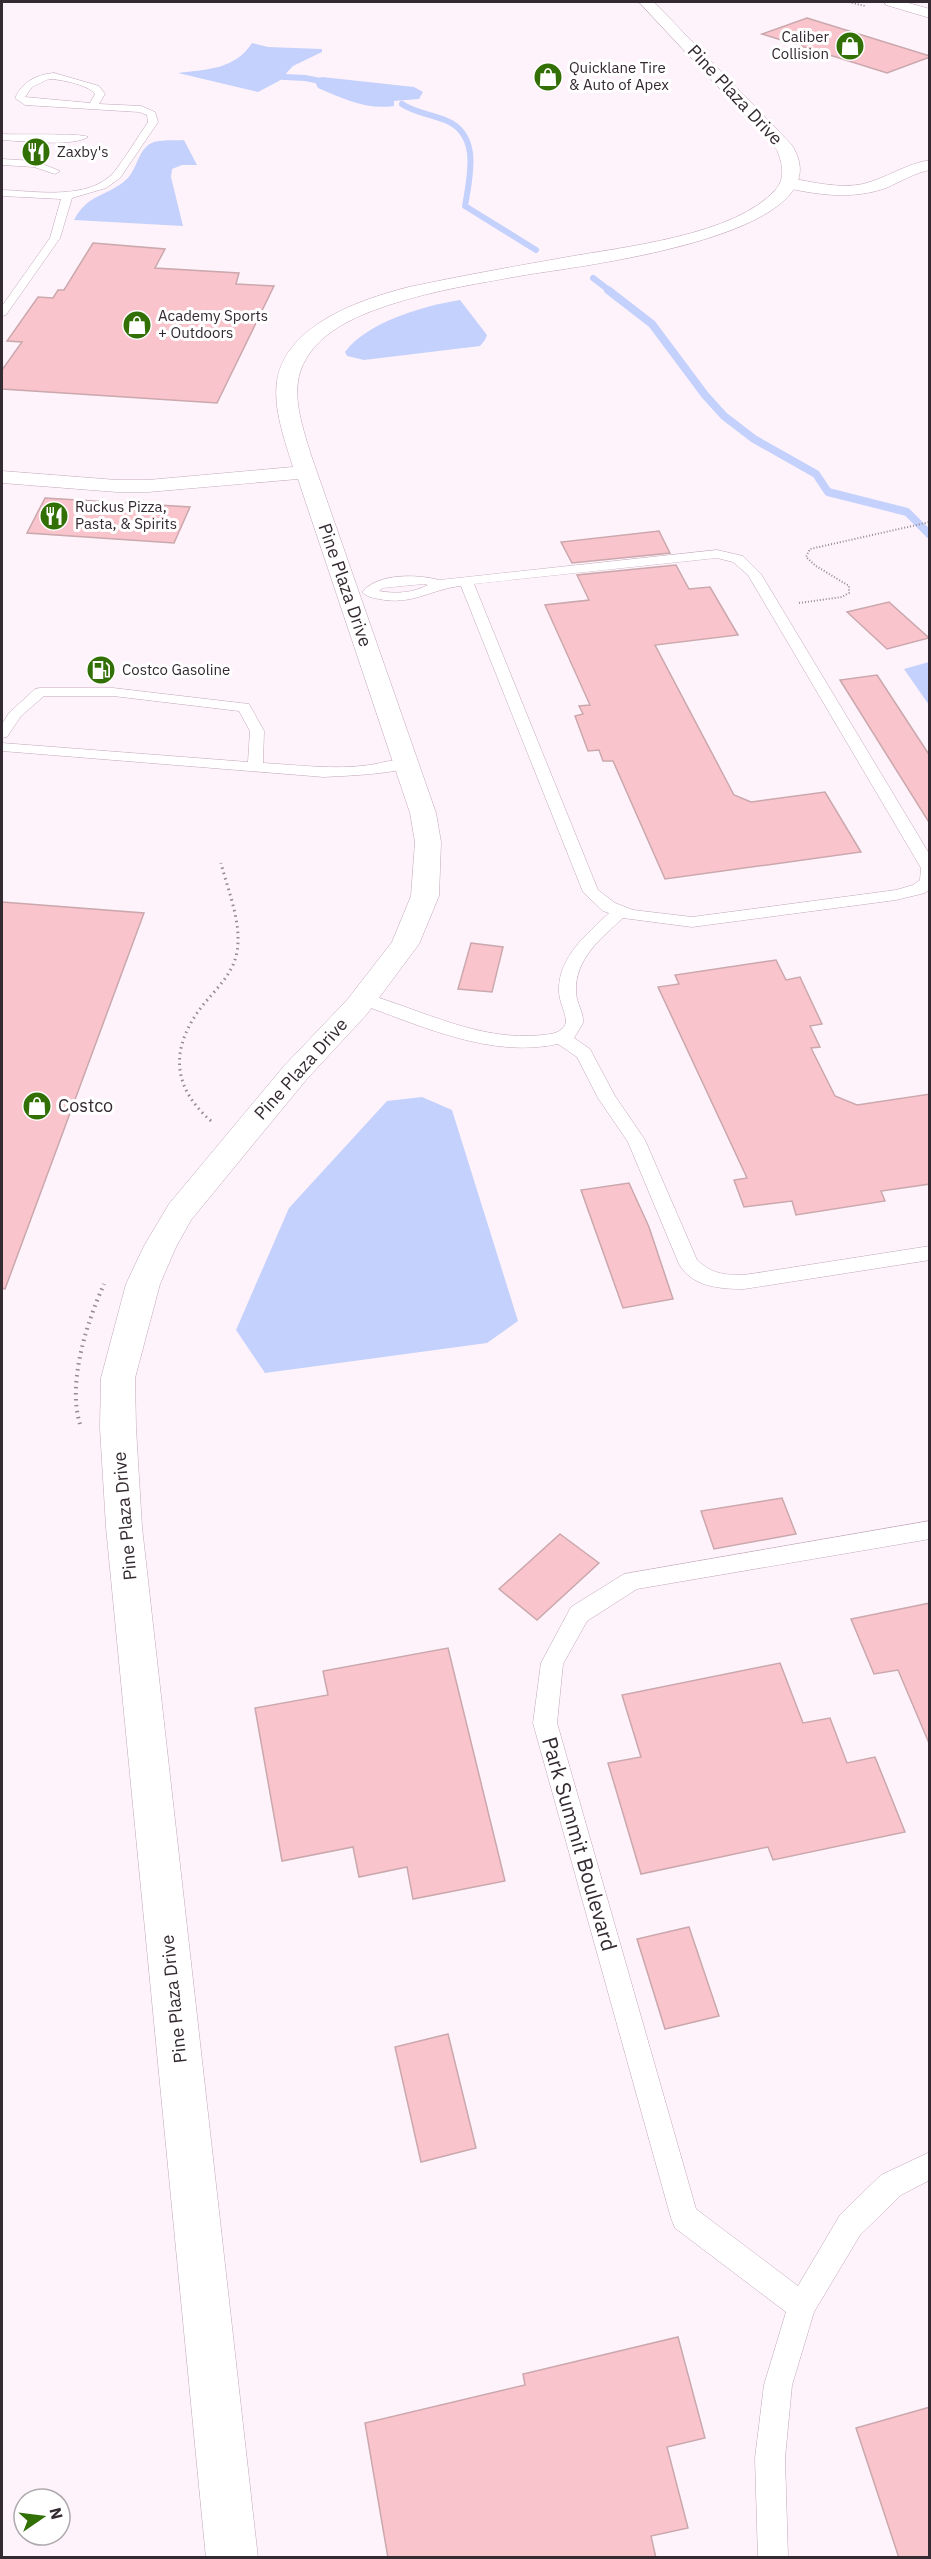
<svg xmlns="http://www.w3.org/2000/svg" width="931" height="2559" font-family="'IBM Plex Sans',sans-serif">
  <style>
    .water { fill: #c4d1fc }
    .lines { fill: none; stroke-linecap: round; stroke-linejoin: round }
    .stream-far1 { stroke: #c4d1fc; stroke-width: 6 }
    .stream { stroke: #c4d1fc; stroke-width: 8 }
    .building { fill: #f9c4cc; stroke: #caa8ad; stroke-width: 1.5 }
    .service-casing { stroke: #c2a7ba; stroke-width: 1 }
    .minor-casing { stroke: #c2a7ba; stroke-width: 1 }
    .tertiary-casing { stroke: #c2a7ba; stroke-width: 1 }
    .path-far2 { stroke: #958a92; stroke-width: 2; stroke-dasharray: 1 2; stroke-linecap: butt }
    .path-far1 { stroke: #958a92; stroke-width: 3; stroke-dasharray: 1.5 4; stroke-linecap: butt }
    .path { stroke: #958a92; stroke-width: 4; stroke-dasharray: 1.5 4.5; stroke-linecap: butt }
    .service { fill: #fff; fill-rule: evenodd }
    .minor { fill: #fff; fill-rule: evenodd }
    .tertiary { fill: #fff; fill-rule: evenodd }
    .labels { text-anchor: middle; stroke-width: 6; stroke-linejoin: round; paint-order: stroke }
    .far-poi-label { font-size: 15px; fill: #342a31; stroke: #fff; text-anchor: start }
    .street-label { font-size: 18px; fill: #342a31; stroke: #fff }
    .poi-label { font-size: 18px; fill: #342a31; stroke: #fff; text-anchor: start }
    .near-street-label { font-size: 21px; fill: #342a31; stroke: #fff }
  </style>
  <rect width="100%" height="100%" fill="#fff3fb"/>
  <g class="water">
    <path d="M252 43 268 47 322 49V52L293 66 279 81 258 92 178 73C208 69 234 70 252 43Z"/>
    <path d="M322 77 414 87 423 92 419 99 394 101V106C366 110 344 99 318 88L314 80Z"/>
    <path d="M184 140 197 165H182L172 169 171 177 183 226 74 220C88 193 108 197 128 178 136 169 138 154 147 146 155 138 174 141 184 140Z"/>
    <path d="M460 300 487 335 485 340 480 346 364 360 347 356 345 352C368 321 424 306 460 300Z"/>
    <polygon points="929,662 930,662 929,705 904,669"/>
    <polygon points="422,1097 452,1110 518,1321 487,1343 265,1373 236,1330 289,1208 387,1101"/>
  </g>
  <g class="lines">
    <g class="stream-far1">
      <polyline points="265,76 305,78 331,83"/>
      <path d="M402 104C415 113 431 114 445 120 481 134 470 176 465 206L536 250"/>
      <polyline points="593,278 610,291"/>
    </g>
    <polyline class="stream" points="608,290 652,324 705,395 724,416 754,439 816,474 828,492 907,512 930,535"/>
  </g>
  <g class="building">
    <polygon points="807,18 930,56 930,57 887,73 762,34"/>
    <polygon points="93,243 165,249 155,268 239,273 236,284 274,286 217,403 2,389 2,370 22,342 7,341 38,297 53,298 58,290 64,290"/>
    <polygon points="45,498 190,507 174,543 27,533"/>
    <polygon points="659,531 670,553 572,563 561,542"/>
    <polygon points="676,565 689,589 710,587 738,635 655,645 734,795 751,802 825,792 861,852 665,879 613,761 603,761 599,750 588,751 575,716 583,714 579,706 590,705 545,605 589,600 577,575"/>
    <polygon points="889,602 929,638 887,649 847,612"/>
    <polygon points="877,675 930,756 930,824 840,680"/>
    <polygon points="2,902 144,913 5,1289 2,1288"/>
    <polygon points="471,943 503,947 492,992 458,989"/>
    <polygon points="776,960 786,980 800,977 822,1024 810,1026 820,1047 811,1048 835,1096 857,1105 930,1094 930,1184 881,1191 885,1201 796,1215 792,1201 744,1207 734,1180 747,1178 658,987 679,984 675,975"/>
    <polygon points="629,1183 649,1227 673,1299 623,1308 581,1190"/>
    <polygon points="782,1498 796,1534 714,1549 701,1511"/>
    <polygon points="560,1534 599,1563 537,1620 499,1589"/>
    <polygon points="930,1603 930,1743 929,1743 898,1670 874,1674 851,1619"/>
    <polygon points="448,1648 505,1881 413,1899 407,1867 359,1877 353,1847 282,1861 255,1708 328,1695 323,1671"/>
    <polygon points="780,1663 803,1723 830,1718 847,1763 875,1757 905,1832 773,1860 768,1847 641,1874 608,1763 641,1757 622,1695"/>
    <polygon points="689,1927 719,2016 665,2029 637,1939"/>
    <polygon points="448,2034 476,2148 421,2162 395,2047"/>
    <polygon points="678,2337 705,2438 667,2447 688,2528 651,2536 656,2558 388,2558 365,2423 525,2385 523,2374"/>
    <polygon points="930,2407 930,2558 899,2558 856,2428"/>
  </g>
  <g class="lines">
    <g class="service-casing">
      <g id="service">
        <path d="M54 73 99 86 105 94 99 104 141 106 155 112 158 122 120 178 106 188 72 198 60 238 6 315 2 316V306L50 238 61 199 2 196V190C35 191 89 201 114 172 126 157 137 138 148 122L147 115 139 112 25 105 15 98C22 82 37 74 54 73ZM49 79C60 79 89 85 95 94L90 103 25 97 32 87Z"/>
        <path d="M2 134C15 135 83 133 88 137 73 147 21 141 2 140Z"/>
        <polygon points="2,159 35,161 60,171 55,174 34,167 2,165"/>
        <path d="M717 550 743 556 761 574 930 855V889L925 893 896 900 692 927 623 918C601 938 575 959 576 991 576 1003 584 1012 583 1023L574 1038 590 1049 615 1096 645 1140 697 1260C712 1274 724 1275 744 1275L930 1246V1260L744 1289C720 1289 692 1287 679 1264L628 1142 598 1098 577 1057 558 1044C490 1059 420 1025 357 1003L354 999 357 995 363 993C423 1010 479 1042 543 1035 552 1034 562 1033 566 1023 566 1012 559 1002 559 991 558 957 587 934 609 913L603 911 583 892 461 586C431 589 412 606 379 599 373 598 367 597 362 592 378 573 417 574 439 580ZM717 558 733 562 748 575 921 868 920 880 913 885 896 890 692 917 633 910 615 903 598 890 474 584ZM424 584 428 585C413 593 396 594 379 591L383 588Z"/>
        <path d="M40 688H113L249 704 264 731 263 763C299 765 334 770 370 765 382 763 406 755 415 764 405 774 341 776 324 777L2 751V743L248 762 250 731 239 711 113 696H44L21 716 7 737 2 738V724L9 713 35 689Z"/>
        <polygon points="930,1521 930,1539 637,1589 587,1621 563,1664 557,1723 696,2209 798,2286 840,2215 881,2175 930,2152 930,2180 901,2195 860,2235 814,2312 792,2385 785,2458 788,2558 758,2558 755,2458 764,2385 786,2312 675,2228 671,2218 533,1723 541,1663 571,1607 624,1574"/>
      </g>
    </g>
    <g class="minor-casing">
      <path id="minor" d="M930 160V170C914 173 900 182 886 188 852 200 817 195 783 187L780 183 783 179 789 178C813 182 839 189 863 184 887 178 905 164 930 160Z"/>
    </g>
    <g class="tertiary-casing">
      <g id="tertiary">
        <path d="M639 2H654L791 144C853 236 572 267 525 275 481 283 435 290 392 304 361 314 323 329 306 359 288 388 302 425 311 455L436 813 441 842 439 896 419 944 367 1014 306 1080 191 1220 176 1247 160 1284 135 1378 136 1428 142 1527 258 2558H206L106 1527 100 1428 101 1378 126 1284 144 1246 169 1204 284 1066 347 1000 392 942 411 896 415 842 410 813 298 479 148 492H117L2 483V471L117 480H148L293 467C285 441 273 409 277 381 286 324 362 299 409 287 460 276 511 267 562 258 621 247 736 236 776 189 786 178 782 162 777 150Z"/>
        <polygon points="884,2 905,2 930,9 930,18 886,5"/>
      </g>
    </g>
    <g class="path-far2">
      <polyline points="849,2 865,6"/>
      <polyline points="799,603 842,597 849,593 849,586 816,566 806,557 810,549 930,522"/>
    </g>
    <path class="path-far1" d="M211 1121C171 1086 170 1047 203 1005 216 989 233 974 237 952 242 923 228 891 221 863"/>
    <path class="path" d="M80 1424C67 1383 87 1322 104 1284"/>
    <use href="#service" class="service"/>
    <use href="#minor" class="minor"/>
    <use href="#tertiary" class="tertiary"/>
  </g>
  <defs>
    <g id="shop-disc" transform="scale(1.5)"><circle r="9.5" fill="#327005" stroke="#fff"/><path d="M-5-2.5h2.3a2.7 3.5 0 0 1 5.4 0H5L5.5 6h-11ZM-1.5-2.5h3a1.5 2.3 0 0 0-3 0Z" fill="#fff"/></g>
    <g id="restaurant-disc" transform="scale(1.5)"><circle r="9.5" fill="#327005" stroke="#fff"/><path d="M-5-6h1v4h1v-4h1v4h1v-4h1v5L-1.5 .5V6h-2V.5L-5-1ZM5-6V6H3V1.5H1.5Q1.5-4 5-6Z" fill="#fff"/></g>
    <g id="fuel-disc" transform="scale(1.5)"><circle r="9.5" fill="#327005" stroke="#fff"/><path d="M-5.5-6h7V0h2V4h1.3V-2.5L3-4.5l.8-.8L6-3V5H2.5V1h-1V6h-7ZM-4.2-4.7v3.2H.2V-4.7Z" fill="#fff"/></g>
  </defs>
  <g fill-rule="evenodd">
    <use href="#shop-disc" x="850" y="46"/>
    <use href="#shop-disc" x="548" y="77"/>
    <use href="#restaurant-disc" x="36" y="152"/>
    <use href="#shop-disc" x="137" y="325"/>
    <use href="#restaurant-disc" x="54" y="516"/>
    <use href="#fuel-disc" x="101" y="670"/>
    <use href="#shop-disc" x="37" y="1106"/>
  </g>
  <g class="labels">
    <g class="far-poi-label">
      <text x="829" y="42" text-anchor="end">Caliber<tspan x="829" dy="17">Collision</tspan></text>
      <text x="569" y="73">Quicklane Tire<tspan x="569" dy="17">&amp; Auto of Apex</tspan></text>
      <text x="57" y="157">Zaxby's</text>
      <text x="158" y="321">Academy Sports<tspan x="158" dy="17">+ Outdoors</tspan></text>
      <text x="75" y="512">Ruckus Pizza,<tspan x="75" dy="17">Pasta, &amp; Spirits</tspan></text>
      <text x="122" y="675">Costco Gasoline</text>
    </g>
    <g class="street-label">
      <text transform="translate(735 95) rotate(47)" y="6">Pine Plaza Drive</text>
      <text transform="translate(345 585) rotate(71)" y="6">Pine Plaza Drive</text>
      <text transform="translate(301 1069) rotate(-48)" y="6">Pine Plaza Drive</text>
      <text transform="translate(125 1516) rotate(-95)" y="6">Pine Plaza Drive</text>
      <text transform="translate(174 1999) rotate(-96)" y="6">Pine Plaza Drive</text>
    </g>
    <g class="poi-label">
      <text x="58" y="1112">Costco</text>
    </g>
    <g class="near-street-label">
      <text transform="translate(579 1844) rotate(74)" y="7">Park Summit Boulevard</text>
    </g>
  </g>
  <rect width="931" height="2559" fill="none" stroke="#342a31" stroke-width="6"/>
  <g transform="translate(42 2517) rotate(76)"><circle r="28" fill="#ffffff" stroke="#aeaaad" stroke-width="1.5"/>
  <path d="M0-4.5L10 22L0 15L-10 22Z" fill="#327005"/>
  <text y="-9" font-size="16" font-weight="bold" text-anchor="middle" fill="#342a31">N</text>
  </g>
</svg>
